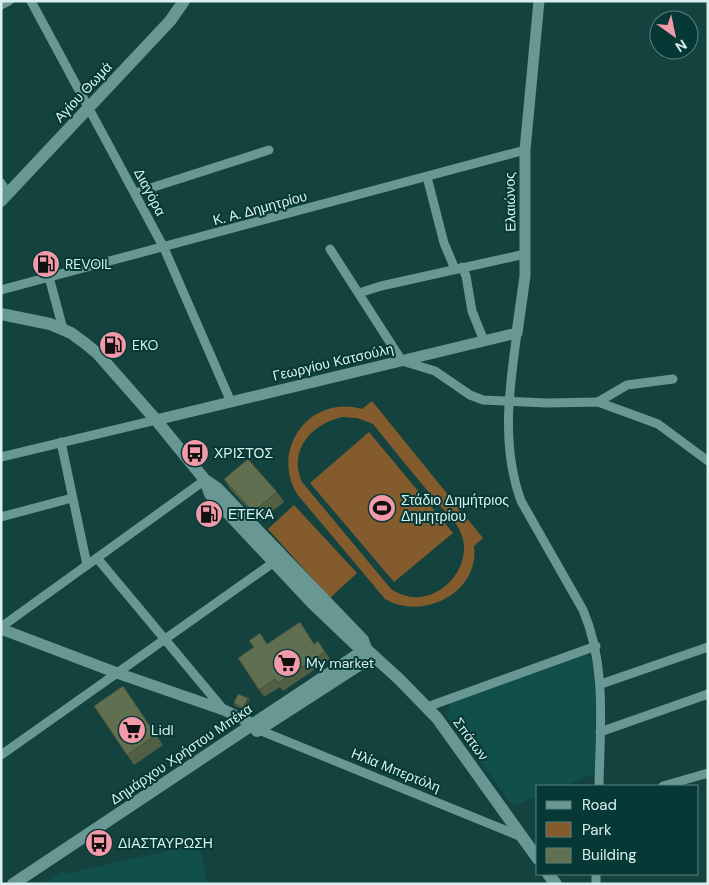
<svg xmlns="http://www.w3.org/2000/svg" width="709" height="885" font-family="'DM Sans',sans-serif">
  <style>
    .built { fill: #114f4a }
    .green { fill: #835b2c; fill-rule: evenodd }
    .lines { fill: none; stroke-linecap: round; stroke-linejoin: round }
    .minor { stroke: #699793; stroke-width: 9 }
    .tertiary { stroke: #699793; stroke-width: 11 }
    .secondary { stroke: #699793; stroke-width: 12 }
    .wall { fill: #535f44 }
    .shaded-wall { fill: #434e37 }
    .building { fill: #606f4f; stroke: #434e37 }
    .labels { text-anchor: middle; stroke-width: 4; stroke-linejoin: round; paint-order: stroke }
    .street-label { font-size: 14px; fill: #d9f1ee; stroke: #063835 }
    .poi-label { font-size: 14px; fill: #d9f1ee; stroke: #063835; text-anchor: start }
  </style>
  <rect width="100%" height="100%" fill="#14433f"/>
  <g class="built">
    <polygon points="587,654 592,660 595,694 595,773 563,786 538,786 538,796 513,806 446,715 451,702"/>
    <polygon points="199,844 207,884 42,884 64,870 65,874"/>
  </g>
  <g class="green">
    <path d="M372 401 483 538 474 546C480 593 422 621 385 599L297 494C270 449 310 394 362 409ZM342 417 357 418 373 424C394 450 415 476 436 501 444 511 456 521 460 531 471 553 458 580 438 591 423 600 406 599 391 589L302 482C288 451 311 424 342 417Z"/>
    <polygon points="369,432 453,533 394,582 310,483"/>
    <polygon points="294,505 357,573 330,598 268,529"/>
  </g>
  <g class="lines">
    <g class="minor">
      <polyline points="31,1 164,248 231,402"/>
      <polyline points="1,5 9,1"/>
      <polyline points="427,177 444,243 455,269"/>
      <polyline points="1,183 8,194"/>
      <polyline points="135,193 269,150"/>
      <polyline points="330,249 402,361 435,371 470,395 483,400 547,403 598,402 658,424 708,461"/>
      <polyline points="462,267 466,276 472,311 484,341"/>
      <polyline points="49,277 63,329"/>
      <polyline points="1,290 525,150"/>
      <polyline points="359,293 381,286 525,254"/>
      <path d="M517 333C509 390 501 446 521 501L583 610C607 666 600 727 599 786"/>
      <polyline points="598,402 627,385 673,379"/>
      <polyline points="61,442 87,565"/>
      <polyline points="1,457 156,420"/>
      <polyline points="1,517 72,498"/>
      <polyline points="97,558 223,709"/>
      <polyline points="1,627 205,480"/>
      <polyline points="601,684 708,647"/>
      <polyline points="427,707 596,646"/>
      <polyline points="259,730 522,837"/>
      <polyline points="600,732 708,694"/>
      <polyline points="1,755 277,560"/>
      <polyline points="663,786 708,773"/>
      <polyline points="596,884 596,874"/>
    </g>
    <g class="tertiary">
      <polyline points="156,420 517,333 525,276 525,150 539,1"/>
      <polyline points="1,629 117,673 224,710 253,724"/>
    </g>
    <g class="secondary">
      <polyline points="1,201 170,21 184,1"/>
      <polyline points="1,314 50,324 71,333 86,344 98,354 156,420 205,480 217,488 363,640 366,649"/>
      <polyline points="205,480 210,494 312,603 356,645 366,649 399,679 437,718 538,859"/>
      <polyline points="257,731 373,656"/>
      <polyline points="548,874 556,884"/>
      <polyline points="13,884 366,649"/>
    </g>
  </g>
  <g class="wall">
    <polygon points="224,479 277,492 284,502 260,521 230,489"/>
    <polygon points="217,513 219,515 206,526 197,516"/>
    <polygon points="318,641 330,659 283,691 280,687 264,697 238,658 267,644 314,644"/>
    <polygon points="123,686 163,745 134,765 94,706"/>
    <polygon points="248,698 250,700 245,710 235,706 234,703"/>
  </g>
  <polygon class="shaded-wall" points="248,698 250,700 245,710 243,708"/>
  <g class="building">
    <polygon points="248,459 277,492 253,512 224,479"/>
    <polygon points="208,503 217,513 204,524 195,513"/>
    <polygon points="300,622 314,644 318,641 325,652 278,683 275,679 259,690 238,658 254,647 249,641 260,633 267,644"/>
    <polygon points="123,686 156,735 127,755 94,706"/>
    <polygon points="238,694 248,698 243,708 234,703"/>
  </g>
  <defs>
    <g id="fuel-disc" transform="scale(1.4375)"><circle r="9.5" fill="#f39aaa" stroke="#063835"/><path d="M-5.5-6h7V0h2V4h1.3V-2.5L3-4.5l.8-.8L6-3V5H2.5V1h-1V6h-7ZM-4.2-4.7v3.2H.2V-4.7Z" fill="#111"/></g>
    <g id="bus-disc" transform="scale(1.4375)"><circle r="9.5" fill="#f39aaa" stroke="#063835"/><path d="M-5-6H5V4H4V6H2V4H-2V6H-4V4H-5ZM-3.5-4V0h7V-4ZM-3.5 1.2v1.5H-2V1.2ZM2 1.2v1.5H3.5V1.2Z" fill="#111"/></g>
    <g id="stadium-disc" transform="scale(1.4375)"><circle r="9.5" fill="#f39aaa" stroke="#063835"/><path d="M0-5a6.5 5 0 1 0 0 10a6.5 5 0 1 0 0-10ZM-3.5-1.8h7v3.6h-7Z" fill="#111"/></g>
    <g id="supermarket-disc" transform="scale(1.4375)"><circle r="9.5" fill="#f39aaa" stroke="#063835"/><path d="M-6-5.5h2.5l.6 2H6L4.5 2H-2.5L-4.4-4H-6ZM-1.5 3.2a1.3 1.3 0 1 0 .1 0ZM3 3.2a1.3 1.3 0 1 0 .1 0Z" fill="#111"/></g>
  </defs>
  <g fill-rule="evenodd">
    <use href="#fuel-disc" x="46" y="264"/>
    <use href="#fuel-disc" x="113" y="345"/>
    <use href="#bus-disc" x="195" y="453"/>
    <use href="#stadium-disc" x="382" y="508"/>
    <use href="#fuel-disc" x="209" y="514"/>
    <use href="#supermarket-disc" x="287" y="663"/>
    <use href="#supermarket-disc" x="132" y="730"/>
    <use href="#bus-disc" x="99" y="843"/>
  </g>
  <g class="labels">
    <g class="street-label">
      <text transform="translate(83 92) rotate(-47)" y="5">Αγίου Θωμά</text>
      <text transform="translate(150 192) rotate(62)" y="5">Διαγόρα</text>
      <text transform="translate(510 202) rotate(-91)" y="5">Ελαιώνος</text>
      <text transform="translate(260 208) rotate(-15)" y="5">Κ. Α. Δημητρίου</text>
      <text transform="translate(333 362) rotate(-13)" y="5">Γεωργίου Κατσούλη</text>
      <text transform="translate(471 739) rotate(54)" y="5">Σπάτων</text>
      <text transform="translate(181 754) rotate(-34)" y="5">Δημάρχου Χρήστου Μπέκα</text>
      <text transform="translate(396 770) rotate(22)" y="5">Ηλία Μπερτόλη</text>
    </g>
    <g class="poi-label">
      <text x="65" y="269">REVOIL</text>
      <text x="132" y="350">EKO</text>
      <text x="214" y="458">ΧΡΙΣΤΟΣ</text>
      <text x="401" y="505">Στάδιο Δημήτριος<tspan x="401" dy="16">Δημητρίου</tspan></text>
      <text x="228" y="519">ΕΤΕΚΑ</text>
      <text x="306" y="668">My market</text>
      <text x="151" y="735">Lidl</text>
      <text x="118" y="848">ΔΙΑΣΤΑΥΡΩΣΗ</text>
    </g>
  </g>
  <rect width="709" height="885" fill="none" stroke="#d9f1ee" stroke-width="5"/>
  <rect x="536" y="785" width="162" height="90" fill="#063835" stroke="#5a827f"/>
  <rect x="546" y="801" width="25" height="8" fill="#699793" stroke="#5a827f"/>
  <text x="582" y="810" font-size="15" fill="#d9f1ee">Road</text>
  <rect x="546" y="822" width="25" height="15" fill="#835b2c" stroke="#5a827f"/>
  <text x="582" y="835" font-size="15" fill="#d9f1ee">Park</text>
  <rect x="546" y="848" width="25" height="15" fill="#606f4f" stroke="#5a827f"/>
  <text x="582" y="860" font-size="15" fill="#d9f1ee">Building</text>
  <g transform="translate(674 35) rotate(147)"><circle r="24" fill="#063835" stroke="#5a827f"/>
  <path d="M0-4L9 19L0 12L-9 19Z" fill="#f39aaa"/>
  <text y="-8" font-size="14" font-weight="bold" text-anchor="middle" fill="#d9f1ee">N</text>
  </g>
</svg>
